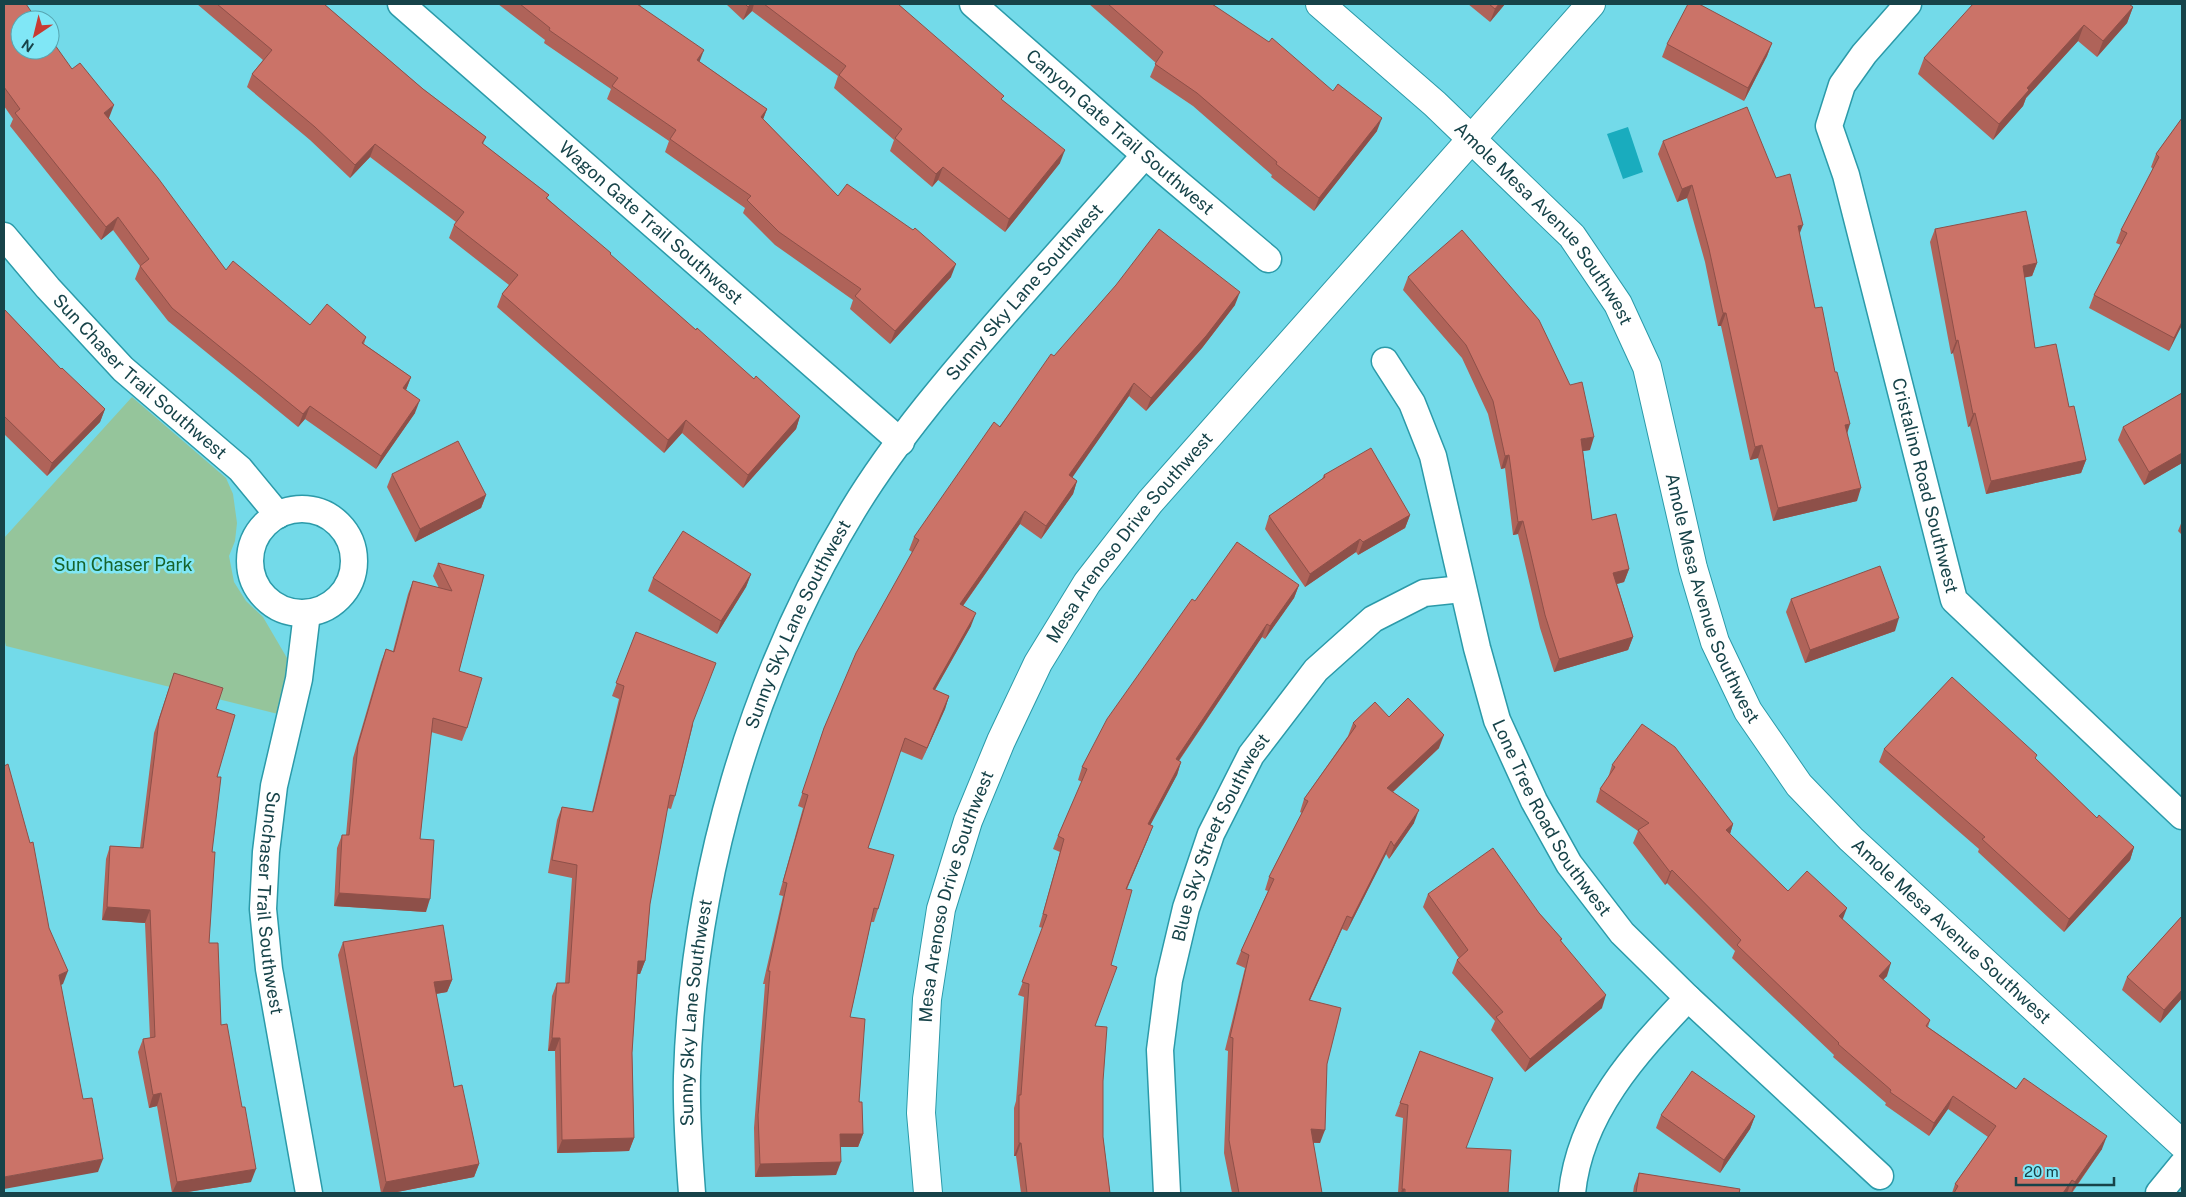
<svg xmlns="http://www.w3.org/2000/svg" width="2186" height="1197" font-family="'Public Sans',sans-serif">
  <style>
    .green { fill: #95c59b }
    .water { fill: #19acbe }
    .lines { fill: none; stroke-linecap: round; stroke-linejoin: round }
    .minor-casing { stroke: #2b9aa9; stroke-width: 29 }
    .tertiary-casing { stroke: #2b9aa9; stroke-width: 30 }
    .minor { stroke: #fff; stroke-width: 26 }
    .tertiary { stroke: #fff; stroke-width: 28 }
    .wall { fill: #af6359 }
    .shaded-wall { fill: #8e5049 }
    .building { fill: #cb7368; stroke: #8e5049 }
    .labels { text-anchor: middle; stroke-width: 5; stroke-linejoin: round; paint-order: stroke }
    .street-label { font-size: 18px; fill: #174349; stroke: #80e7f6 }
    .park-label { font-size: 18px; fill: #17632b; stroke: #80e7f6 }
  </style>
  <rect width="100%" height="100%" fill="#73dae9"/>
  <polygon class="green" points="132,397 226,478 233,494 237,523 235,541 229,556 234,582 246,601 263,617 287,658 284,688 278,714 6,646 4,638 4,538"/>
  <polygon class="water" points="1628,127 1643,172 1623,179 1607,134"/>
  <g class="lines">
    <g class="minor-casing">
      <g id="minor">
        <path id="s1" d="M401 4 901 442"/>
        <path id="s2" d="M973 4 1145 155 1268 259"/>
        <path id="s3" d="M1908 4 1864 54 1842 85 1829 126 1846 175 1954 600 2182 816"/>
        <path id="s4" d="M4 236 48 288 123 369 240 469 278 515"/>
        <path id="s5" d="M1385 361 1412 403 1433 456 1477 648 1497 720 1534 801 1569 864 1622 933 1688 998 1880 1176"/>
        <circle cx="302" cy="561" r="52"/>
        <path id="s6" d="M307 613 299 679 274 786 266 852 263 909 269 969 309 1193"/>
        <path id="s7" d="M692 1193C689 1154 686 1115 687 1076 693 879 751 678 853 510 896 439 954 372 1008 310 1054 258 1099 207 1145 155"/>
        <path id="s8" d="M1167 1193 1160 1050 1169 980 1186 908 1211 834 1251 755 1316 670 1373 619 1424 593 1462 589"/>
        <path d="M1572 1193C1580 1113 1635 1054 1688 998"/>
        <polyline points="2159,1193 2182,1165"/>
      </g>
    </g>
    <g class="tertiary-casing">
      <g id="tertiary">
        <path id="s9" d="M1320 4 1435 104 1572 236 1618 304 1647 367 1693 568 1715 642 1748 711 1799 785 1851 839 2182 1144"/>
        <path id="s10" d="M928 1193 921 1113 927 999 941 909 968 821 1001 741 1038 663 1087 583 1150 502 1591 4"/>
      </g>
    </g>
    <use href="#minor" class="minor"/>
    <use href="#tertiary" class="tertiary"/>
  </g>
  <g class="wall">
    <polygon points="4,4 72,69 109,118 109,119 226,270 310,325 366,337 364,344 411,377 406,390 415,413 376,469 305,419 298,427 168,321 135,279 140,266 113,230 101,240 10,126 13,119 4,106"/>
    <polygon points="197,4 324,4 423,89 486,137 483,144 549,195 547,198 610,255 696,330 754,379 800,416 796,429 743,488 682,433 664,453 497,307 502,294 509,285 449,238 454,225 456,222 370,157 350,178 310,140 247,87 252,74 263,60"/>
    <polygon points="498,4 642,4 640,6 700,62 767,109 763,119 838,196 951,277 890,344 850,309 853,300 775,245 743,213 745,208 665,152 669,141 607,99 611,89 544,43 545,40"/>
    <polygon points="726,4 898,4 1002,100 1060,163 1005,232 938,180 932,187 890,151 894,140 834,88 838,76 752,11 743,20"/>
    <polygon points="1089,4 1212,4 1377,131 1314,211 1271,177 1272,175 1193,106 1150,77 1156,63"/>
    <polygon points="1468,4 1505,4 1490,22"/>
    <polygon points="2133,7 2127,23 2097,57 2078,41 2026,98 2023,106 1993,140 1918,74 1924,58"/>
    <polygon points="1772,43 1767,56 1744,101 1662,57 1667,44"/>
    <polygon points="2182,118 2182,325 2169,351 2089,308 2094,295 2121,245 2116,243 2121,230 2153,169 2151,167 2156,154"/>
    <polygon points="1663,141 1799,235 1815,308 1847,433 1857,501 1773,521 1758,458 1750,460 1721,326 1718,326 1705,262 1687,198 1677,202 1658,154"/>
    <polygon points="1935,229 2037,263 2032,276 2024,277 2035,348 2069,407 2086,460 2081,473 1986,494 1970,426 1968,427 1953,353 1951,354 1930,242"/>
    <polygon points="1408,277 1590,450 1583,451 1592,520 1629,569 1624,582 1617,584 1633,637 1628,650 1554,672 1540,628 1518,534 1513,535 1505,468 1501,469 1488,414 1462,358 1403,290"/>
    <polygon points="1235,305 1202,348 1146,411 1129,396 1072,477 1077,481 1073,494 1041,539 1020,524 963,606 971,626 935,690 949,696 945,709 922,760 900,751 868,848 878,909 874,922 871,922 850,1017 863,1134 858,1147 841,1147 836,1175 755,1177 754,1128 765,984 763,984 783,896 779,895 803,808 798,806 824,728 912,552 909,550 914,537 1054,356"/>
    <polygon points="4,309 61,369 105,409 100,422 47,476 4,434"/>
    <polygon points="2182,393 2182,463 2144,485 2118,440 2123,427"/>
    <polygon points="392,474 486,495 481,508 415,542 387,487"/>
    <polygon points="1324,475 1410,515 1405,528 1358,555 1356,552 1305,587 1265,529 1269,516 1322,479"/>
    <polygon points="2182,521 2182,535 2178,531"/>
    <polygon points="438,563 484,575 459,671 467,728 462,741 431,732 420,839 426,912 334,906 337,848 342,835 346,835 353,758 381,662 386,649 393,651 408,594 413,581 439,588 433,576"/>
    <polygon points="751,574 746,587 717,634 648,591 653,578"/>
    <polygon points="1299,585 1294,598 1265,639 1262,637 1179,761 1181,762 1177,775 1150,825 1148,839 1127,889 1111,965 1095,1026 1103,1081 1103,1137 1110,1193 1021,1193 1016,1156 1014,1156 1014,1108 1016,1101 1024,997 1018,995 1043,928 1039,927 1060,852 1053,849 1058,836 1082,782 1078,780 1082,767 1195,601"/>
    <polygon points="1791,599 1895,631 1805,663 1786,612"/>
    <polygon points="636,632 693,725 675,796 671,809 667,808 650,904 645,961 640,974 637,974 632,1053 634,1138 629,1151 557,1153 555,1051 548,1051 552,996 557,983 565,983 572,878 548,873 557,820 562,807 592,812 619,699 612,696"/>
    <polygon points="174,673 216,709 217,777 212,852 209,943 221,1025 251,1182 181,1193 172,1193 157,1106 149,1108 138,1052 143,1039 150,1038 145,923 102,920 106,859 110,846 140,848 154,733"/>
    <polygon points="1389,717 1439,748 1393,792 1414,823 1389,859 1386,854 1347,931 1342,929 1310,1000 1327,1064 1320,1143 1313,1143 1322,1193 1232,1193 1224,1153 1228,1051 1225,1050 1245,968 1236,964 1241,951 1268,891 1265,890 1269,877 1302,813 1300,812 1304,799 1348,736 1353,723"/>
    <polygon points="1884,749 2036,759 2097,818 2134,847 2130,860 2064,932 1978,852 1979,849 1879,762"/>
    <polygon points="1612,765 1733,824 1730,834 1788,891 1843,920 1887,976 1883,980 1930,1020 1928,1027 2102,1149 2072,1193 1952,1193 1955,1184 1988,1137 1948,1109 1929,1136 1885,1105 1886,1103 1833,1057 1834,1055 1732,958 1735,951 1667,883 1665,885 1633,843 1638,831 1596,802 1600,789 1608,778"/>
    <polygon points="1428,894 1539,913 1562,939 1561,941 1602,1008 1525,1072 1491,1030 1495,1021 1452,973 1457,960 1459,958 1423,907"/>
    <polygon points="2182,916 2182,998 2160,1023 2122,990 2127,977"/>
    <polygon points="343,942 452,980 447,992 436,994 454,1087 479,1164 474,1177 392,1193 381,1193 338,955"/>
    <polygon points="1420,1051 1466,1148 1508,1193 1398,1193 1403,1118 1395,1116"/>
    <polygon points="1661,1115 1755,1116 1750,1129 1720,1173 1656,1128"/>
    <polygon points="1639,1173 1739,1193 1633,1193 1634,1186"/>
  </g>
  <g class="shaded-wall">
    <polygon points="751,4 754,4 752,11 743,20 748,7"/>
    <polygon points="1499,4 1505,4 1490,22 1495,9"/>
    <polygon points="2133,7 2127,23 2097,57 2103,41"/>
    <polygon points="2084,25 2078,41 2026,98 2023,106 1993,140 1999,124 2027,88"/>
    <polygon points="1772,43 1767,56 1744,101 1748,88"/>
    <polygon points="704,50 699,63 697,60"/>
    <polygon points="114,105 109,118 99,126 104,113"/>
    <polygon points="767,109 762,122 761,117"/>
    <polygon points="1382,118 1377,131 1314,211 1319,198"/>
    <polygon points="375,144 370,157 350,178 355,165"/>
    <polygon points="1065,150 1060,163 1005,232 1009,219"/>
    <polygon points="943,167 938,180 932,187 936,174"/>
    <polygon points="1692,185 1687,198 1677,202 1682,189"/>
    <polygon points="118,217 113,230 101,240 106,227"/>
    <polygon points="1803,225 1798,238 1798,226"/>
    <polygon points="2037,263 2032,276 2018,279 2023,266"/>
    <polygon points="956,264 951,277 890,344 895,331"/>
    <polygon points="1240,292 1235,305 1202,348 1146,411 1151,398"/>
    <polygon points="1723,313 1726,313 1721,326 1718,326"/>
    <polygon points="2182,322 2182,325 2169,351 2174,338"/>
    <polygon points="1958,340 1953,353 1951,354 1956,341"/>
    <polygon points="411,377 406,390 403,388"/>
    <polygon points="1134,383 1129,396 1065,488 1069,475"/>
    <polygon points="420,400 415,413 376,469 381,456"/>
    <polygon points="310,406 305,419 298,427 303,414"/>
    <polygon points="105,409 100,422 47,476 52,463"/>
    <polygon points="1975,413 1970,426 1968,427 1973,414"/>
    <polygon points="800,416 796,429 743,488 748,475"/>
    <polygon points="686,420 682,433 664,453 668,440"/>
    <polygon points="1850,424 1846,437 1845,425"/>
    <polygon points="1594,437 1590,450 1577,452 1581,439"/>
    <polygon points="1762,445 1758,458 1750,460 1755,447"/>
    <polygon points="2182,453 2182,463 2144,485 2149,472"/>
    <polygon points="1509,455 1505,468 1501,469 1505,456"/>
    <polygon points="2086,460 2081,473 1986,494 1991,481"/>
    <polygon points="1077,481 1073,494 1041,539 1046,526"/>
    <polygon points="1861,488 1857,501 1773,521 1778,508"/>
    <polygon points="486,495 481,508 415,542 420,529"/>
    <polygon points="1025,511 1020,524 955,617 960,604"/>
    <polygon points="1410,515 1405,528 1358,555 1363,542"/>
    <polygon points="1523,521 1518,534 1513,535 1518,522"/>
    <polygon points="1360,539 1356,552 1305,587 1310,574"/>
    <polygon points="1629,569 1624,582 1609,586 1613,573"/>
    <polygon points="751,574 746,587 717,634 721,621"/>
    <polygon points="1299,585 1294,598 1265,639 1270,626"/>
    <polygon points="976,613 971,626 928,702 933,689"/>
    <polygon points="1899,618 1895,631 1805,663 1810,650"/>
    <polygon points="1267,624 1262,637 1171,772 1176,759"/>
    <polygon points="1633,637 1628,650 1554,672 1559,659"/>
    <polygon points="949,696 945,709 922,760 927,748"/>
    <polygon points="1444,735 1439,748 1383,801 1387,788"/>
    <polygon points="1181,762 1177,775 1144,837 1148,824"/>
    <polygon points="1419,810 1414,823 1389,859 1394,846"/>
    <polygon points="1733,824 1729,837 1726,830"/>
    <polygon points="1153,826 1148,839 1121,902 1126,889"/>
    <polygon points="1391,841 1386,854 1347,931 1352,918"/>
    <polygon points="2134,847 2130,860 2064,932 2069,919"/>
    <polygon points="1672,870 1667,883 1665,885 1670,872"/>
    <polygon points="339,893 430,899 426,912 334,906"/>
    <polygon points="107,907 150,910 145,923 102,920"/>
    <polygon points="1847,908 1842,921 1839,916"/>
    <polygon points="1347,916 1342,929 1304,1013 1309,1000"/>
    <polygon points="638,961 645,961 640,974 633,974"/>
    <polygon points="1891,963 1887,976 1874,989 1879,976"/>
    <polygon points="68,971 63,984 55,988 59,975"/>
    <polygon points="452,980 447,992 429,995 434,982"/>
    <polygon points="2182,990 2182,998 2160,1023 2164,1010"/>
    <polygon points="1606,995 1602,1008 1525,1072 1530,1059"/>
    <polygon points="552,1038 560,1038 555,1051 548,1051"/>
    <polygon points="161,1093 157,1106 149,1108 153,1095"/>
    <polygon points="1953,1096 1948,1109 1929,1136 1934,1123"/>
    <polygon points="1755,1116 1750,1129 1720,1173 1724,1160"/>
    <polygon points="1311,1129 1325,1130 1320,1143 1306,1142"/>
    <polygon points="840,1134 863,1134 858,1147 836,1147"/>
    <polygon points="2107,1136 2102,1149 2071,1193 2075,1182"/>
    <polygon points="634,1138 629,1151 557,1153 562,1140"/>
    <polygon points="1019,1143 1021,1143 1016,1156 1014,1156"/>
    <polygon points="103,1159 98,1172 4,1189 4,1177"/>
    <polygon points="841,1162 836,1175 755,1177 760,1164"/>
    <polygon points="479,1164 474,1177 392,1193 382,1193 386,1182"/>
    <polygon points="256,1169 251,1182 181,1193 172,1193 177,1182"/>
    <polygon points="2072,1180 2067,1193 2063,1193"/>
    <polygon points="1402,1189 1405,1189 1403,1193 1401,1193"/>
  </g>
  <g class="building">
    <polygon points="4,4 26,4 37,20 20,20 20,50 50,50 50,38 72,69 80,63 114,105 104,113 158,178 226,270 233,261 310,325 327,304 366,337 362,343 411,377 403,388 420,400 381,456 310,406 303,414 172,308 140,266 149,259 118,217 106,227 15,113 20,109 4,87"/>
    <polygon points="217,4 324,4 423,89 486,137 482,143 549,195 546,198 611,253 610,254 696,330 697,328 754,379 756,376 800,416 748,475 686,420 668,440 502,294 518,275 454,225 464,212 375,144 355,165 315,127 252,74 272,50"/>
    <polygon points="520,4 637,4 704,50 697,60 767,109 761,117 838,196 847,184 913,230 915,228 956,264 895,331 855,296 861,289 779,232 747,200 751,196 670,139 676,130 612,86 618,78 549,30 550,28"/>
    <polygon points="745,4 751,4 748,7"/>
    <polygon points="764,4 898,4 1004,96 1001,99 1065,150 1009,219 943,167 936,174 895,138 902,129 839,75 846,66"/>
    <polygon points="1108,4 1212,4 1269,42 1272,38 1333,91 1338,84 1382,118 1319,198 1276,164 1277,162 1197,93 1155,64 1163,52"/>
    <polygon points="1489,4 1499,4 1495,9"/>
    <polygon points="1688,4 1699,4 1772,43 1748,88 1667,44"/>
    <polygon points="1973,4 2129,4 2133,7 2103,41 2084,25 2027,88 2029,90 1999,124 1924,58"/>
    <polygon points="1747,107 1776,178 1790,174 1803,225 1798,226 1815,308 1822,307 1835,372 1837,372 1850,424 1845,425 1861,488 1778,508 1762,445 1755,447 1726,313 1723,313 1709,249 1692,185 1682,189 1663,141"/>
    <polygon points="2182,118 2182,322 2174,338 2094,295 2127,233 2121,230 2159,157 2156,154"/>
    <polygon points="2026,211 2037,263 2023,266 2035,348 2056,344 2069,407 2074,406 2086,460 1991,481 1975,413 1973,414 1958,340 1956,341 1935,229"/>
    <polygon points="1159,229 1240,292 1206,336 1151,398 1134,383 1069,475 1077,481 1046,526 1025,511 960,604 976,613 933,689 949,696 927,748 905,738 868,848 894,855 878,909 874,908 850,1017 865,1019 859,1102 862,1102 863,1134 840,1134 841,1162 760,1164 758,1115 770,971 768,971 787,883 783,882 808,795 802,793 824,728 856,653 919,540 914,537 994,422 1000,427 1051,354 1054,356 1116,285"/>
    <polygon points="1462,230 1539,320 1570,385 1582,382 1594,437 1581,439 1592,520 1616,514 1629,569 1613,573 1633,637 1559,659 1545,615 1523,521 1518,522 1509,455 1505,456 1493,401 1466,345 1408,277"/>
    <polygon points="4,309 61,369 62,368 105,409 52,463 4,416"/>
    <polygon points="2182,393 2182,453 2149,472 2123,427"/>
    <polygon points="458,441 486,495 420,529 392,474"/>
    <polygon points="1371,448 1410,515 1363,542 1360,539 1310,574 1269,516 1325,477 1324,475"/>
    <polygon points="683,531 751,574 721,621 653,578"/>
    <polygon points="1237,542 1299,585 1270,626 1267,624 1176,759 1181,762 1148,824 1153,826 1126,889 1132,890 1111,965 1117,967 1095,1026 1107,1027 1103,1081 1103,1137 1110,1193 1027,1193 1021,1143 1019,1143 1019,1095 1021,1095 1029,984 1022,982 1047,915 1043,914 1064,839 1058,836 1087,769 1082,767 1107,719 1192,599 1195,601"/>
    <polygon points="438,563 484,575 459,671 482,678 467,728 433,718 420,839 434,840 430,899 339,893 342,835 349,835 358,745 386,649 394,652 413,581 452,591"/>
    <polygon points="1880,566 1899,618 1810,650 1791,599"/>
    <polygon points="636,632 716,663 693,722 675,796 670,795 650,904 645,961 638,961 632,1053 634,1138 562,1140 560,1038 552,1038 557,983 569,983 577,865 552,860 562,807 593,812 624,686 616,683"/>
    <polygon points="174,673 223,688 216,709 235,715 217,777 221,777 212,852 215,852 209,943 218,943 221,1025 227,1024 242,1107 245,1107 256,1169 177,1182 161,1093 153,1095 143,1039 155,1037 150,910 107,907 110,846 143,848 159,720"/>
    <polygon points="1952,677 2037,755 2035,758 2097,818 2099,815 2134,847 2069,919 1982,839 1985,837 1884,749"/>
    <polygon points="1408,698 1444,735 1387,788 1419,810 1394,846 1391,841 1352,918 1347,916 1309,1000 1341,1008 1327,1064 1325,1130 1311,1129 1322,1193 1239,1193 1229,1140 1233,1038 1230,1037 1249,955 1241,951 1274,879 1269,877 1308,801 1304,799 1356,726 1353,723 1375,702 1389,717"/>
    <polygon points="1642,724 1675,747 1733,824 1726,830 1788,891 1807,871 1847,908 1839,916 1891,963 1879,976 1930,1020 1926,1026 2016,1089 2024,1078 2107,1136 2075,1182 2072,1180 2063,1193 1954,1193 1958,1186 1955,1184 1996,1126 1953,1096 1934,1123 1890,1092 1891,1090 1838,1044 1839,1043 1737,945 1741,940 1672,870 1670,872 1638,830 1649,823 1600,789 1615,767 1612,765"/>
    <polygon points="8,764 30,843 33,842 49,928 68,971 59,975 83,1099 92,1098 103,1159 4,1177 4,766"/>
    <polygon points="1493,848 1539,913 1562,939 1560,940 1606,995 1530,1059 1496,1017 1503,1012 1457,960 1468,950 1428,894"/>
    <polygon points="2182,916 2182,990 2164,1010 2127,977"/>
    <polygon points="443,925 452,980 434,982 454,1087 462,1085 479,1164 386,1182 343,942"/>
    <polygon points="1420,1051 1493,1078 1466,1148 1511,1150 1508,1193 1405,1193 1405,1189 1402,1189 1408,1105 1400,1103"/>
    <polygon points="1692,1071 1755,1116 1724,1160 1661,1115"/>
    <polygon points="1639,1173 1740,1189 1739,1193 1636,1193"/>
  </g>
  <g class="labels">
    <g class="street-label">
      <text dy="6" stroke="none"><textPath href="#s2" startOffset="195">Canyon Gate Trail Southwest</textPath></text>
      <text dy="6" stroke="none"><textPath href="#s1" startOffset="332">Wagon Gate Trail Southwest</textPath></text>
      <text dy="6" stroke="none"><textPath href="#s9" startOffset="315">Amole Mesa Avenue Southwest</textPath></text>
      <text dy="6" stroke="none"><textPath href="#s7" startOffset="991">Sunny Sky Lane Southwest</textPath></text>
      <text dy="6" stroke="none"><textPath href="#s4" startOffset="196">Sun Chaser Trail Southwest</textPath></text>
      <text dy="6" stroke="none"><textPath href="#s3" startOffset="520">Cristalino Road Southwest</textPath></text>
      <text dy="6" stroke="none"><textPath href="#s10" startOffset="706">Mesa Arenoso Drive Southwest</textPath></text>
      <text dy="6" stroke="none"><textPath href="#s9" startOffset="735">Amole Mesa Avenue Southwest</textPath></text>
      <text dy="6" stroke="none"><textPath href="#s7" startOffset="586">Sunny Sky Lane Southwest</textPath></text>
      <text dy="6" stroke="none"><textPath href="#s5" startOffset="491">Lone Tree Road Southwest</textPath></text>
      <text dy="6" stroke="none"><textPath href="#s8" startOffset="366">Blue Sky Street Southwest</textPath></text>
      <text dy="6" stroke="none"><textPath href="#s10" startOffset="301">Mesa Arenoso Drive Southwest</textPath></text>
      <text dy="6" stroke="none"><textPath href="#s6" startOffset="294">Sunchaser Trail Southwest</textPath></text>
      <text dy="6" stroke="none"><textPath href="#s9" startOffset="1155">Amole Mesa Avenue Southwest</textPath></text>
      <text dy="6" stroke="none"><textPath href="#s7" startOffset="181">Sunny Sky Lane Southwest</textPath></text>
    </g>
    <g class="park-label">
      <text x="123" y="571">Sun Chaser Park</text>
    </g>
  </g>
  <rect width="2186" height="1197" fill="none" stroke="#174349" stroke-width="10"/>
  <g transform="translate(35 35) rotate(215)"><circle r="24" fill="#80e7f6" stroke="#56a5b1"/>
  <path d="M0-4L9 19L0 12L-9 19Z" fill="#c83a32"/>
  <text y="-8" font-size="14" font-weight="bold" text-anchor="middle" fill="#174349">N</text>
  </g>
  <path d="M2016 1177v8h98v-8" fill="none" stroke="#174349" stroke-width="2.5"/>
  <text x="2024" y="1177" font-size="15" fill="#174349" stroke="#80e7f6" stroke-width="4" paint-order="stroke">20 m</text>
</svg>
